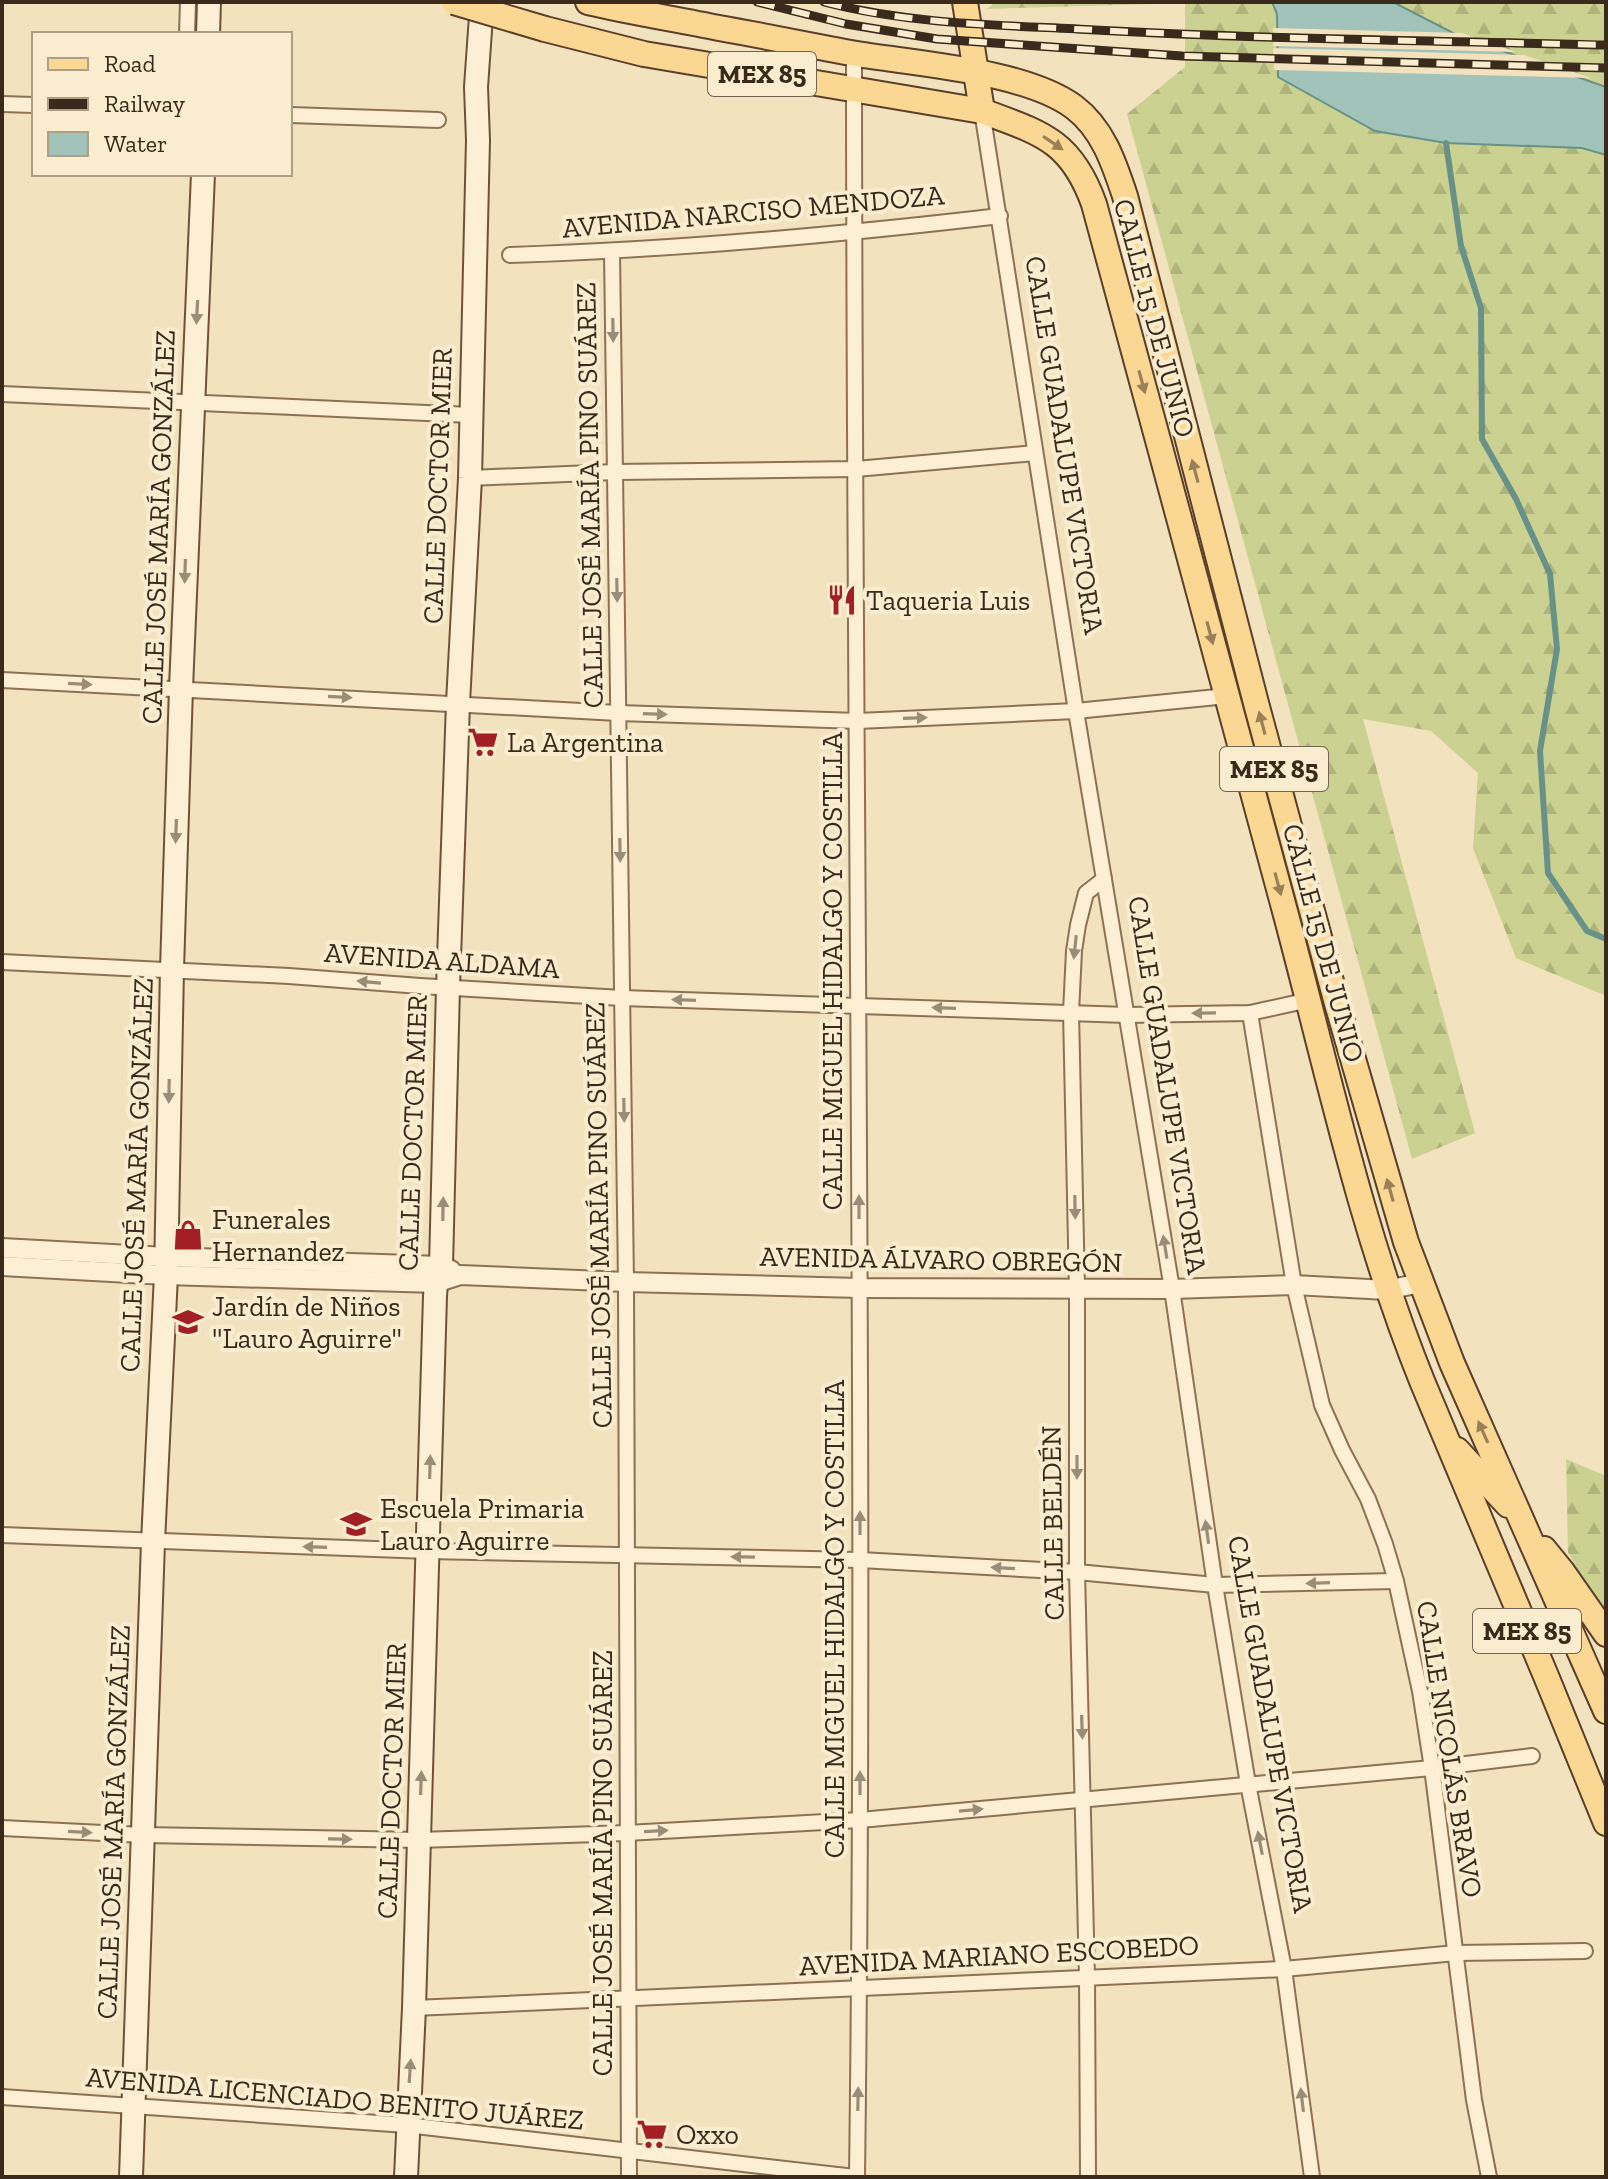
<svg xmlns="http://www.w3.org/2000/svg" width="1608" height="2179" font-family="'Zilla Slab',serif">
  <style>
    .forest { fill: url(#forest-firs) }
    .water { fill: #a2c3b9; stroke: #689287; stroke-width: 2 }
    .pier { fill: #f2e2be }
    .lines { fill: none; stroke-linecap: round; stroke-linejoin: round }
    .stream { stroke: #689287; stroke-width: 6 }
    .minor-casing { stroke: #8d7155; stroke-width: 18 }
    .tertiary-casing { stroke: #8d7155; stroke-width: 22 }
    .secondary-casing { stroke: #6e5238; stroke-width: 26 }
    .primary-casing { stroke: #5a3f2a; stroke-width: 28 }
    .minor { stroke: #fcefd3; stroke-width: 14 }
    .tertiary { stroke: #fcefd3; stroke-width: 18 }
    .secondary { stroke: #fcefd3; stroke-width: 22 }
    .primary { stroke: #fad792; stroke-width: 24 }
    .rail-casing { stroke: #3a2a1b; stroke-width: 9 }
    .rail { stroke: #f9eccf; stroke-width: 6; stroke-dasharray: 18; stroke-linecap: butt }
    .primary-bridge-casing { stroke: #5a3f2a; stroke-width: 28; stroke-linecap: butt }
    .primary-bridge { stroke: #fad792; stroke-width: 24 }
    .oneway { fill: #9a8056 }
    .oneway2 { fill: #9b8c77 }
    .labels { text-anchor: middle; stroke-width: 8; stroke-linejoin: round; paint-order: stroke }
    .shield { fill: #f9eccf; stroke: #736451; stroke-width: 2 }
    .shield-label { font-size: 26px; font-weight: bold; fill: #3a2a1b }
    .street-label { font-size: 28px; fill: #3a2a1b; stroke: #f9eccf }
    .poi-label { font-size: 28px; fill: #3a2a1b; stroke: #f9eccf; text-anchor: start }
  </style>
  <defs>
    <pattern id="forest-firs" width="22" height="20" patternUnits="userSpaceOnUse" patternTransform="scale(2)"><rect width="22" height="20" fill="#cbd191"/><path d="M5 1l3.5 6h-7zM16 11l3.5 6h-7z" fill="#afb47c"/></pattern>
  </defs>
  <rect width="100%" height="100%" fill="#f2e2be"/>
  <g class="forest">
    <polygon points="995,2 1272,2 1277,14 1278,77 1375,131 1446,143 1582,148 1606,155 1606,996 1516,958 1473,848 1478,773 1431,731 1363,719 1475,1133 1412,1159 1127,114 1185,67 1185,3 987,9"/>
    <polygon points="1393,2 1606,2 1606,87 1457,35"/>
    <polygon points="1566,1459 1606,1476 1606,1620 1568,1552"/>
  </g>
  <polygon class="water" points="1272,2 1393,2 1457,35 1606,87 1606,155 1582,148 1446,143 1375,131 1278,77 1277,14"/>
  <g class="pier">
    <polygon points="1273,28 1462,33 1516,52 1273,46"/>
    <polygon points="1273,48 1524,55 1591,78 1274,70"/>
  </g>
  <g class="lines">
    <polyline class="stream" points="1446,143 1461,246 1481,308 1482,439 1516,499 1550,574 1557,649 1540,751 1548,873 1587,931 1606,939"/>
    <g class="minor-casing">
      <g id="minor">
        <polyline points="187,34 188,2"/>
        <path d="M854 53C854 761 866 1469 857 2177"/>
        <polyline points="2,104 34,105"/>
        <polyline points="982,111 1076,711 1172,1289 1215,1585 1248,1784 1284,1969 1312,2177"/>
        <polyline points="290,115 438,120"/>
        <polyline points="612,252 626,1282 629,2177"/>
        <path d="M510 255C674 250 837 235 1000 216"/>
        <polyline points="2,394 471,415"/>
        <polyline points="470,478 615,472 856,469 1035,453"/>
        <polyline points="2,680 618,713 858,721 1076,711 1227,696"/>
        <polyline points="2,962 289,976 420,986 622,998 1127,1015 1250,1013 1309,1000"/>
        <polyline points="1250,1013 1294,1285 1322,1405 1342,1450 1368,1499 1385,1544 1396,1581 1420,1691 1432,1768 1474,2100 1489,2177"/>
        <polyline points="2,1535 428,1551 860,1560 1077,1572 1215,1585 1396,1581"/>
        <polyline points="2,1828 143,1835 419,1840 627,1833 860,1820 1432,1768 1532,1756"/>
        <polyline points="414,2008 1284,1969 1456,1953 1585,1951"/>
        <polyline points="2,2097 407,2125 855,2177"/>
        <polyline points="1088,2177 1087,1977 1077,1572 1077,1289 1071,1012 1074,951 1078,925 1086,893 1104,879"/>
      </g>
    </g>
    <g class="tertiary-casing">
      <g id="tertiary">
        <polyline points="2,1248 167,1257 441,1266 451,1270"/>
        <polyline points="2,1266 166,1275 436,1283 460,1275 626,1282 860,1288 1172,1289 1294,1285 1387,1290 1420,1283"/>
      </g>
    </g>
    <g class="secondary-casing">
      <g id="secondary">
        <polyline points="208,34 209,2"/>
        <polyline points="131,2177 153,1542 166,1275 172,969 181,688 203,174"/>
        <polyline points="406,2177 414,2008 435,1296 436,1283 441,1266 448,987 458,703 470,478 478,140 476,87 482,2"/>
      </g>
    </g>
    <g class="primary-casing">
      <g id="primary">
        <path d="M588 2C631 12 675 19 719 28 765 36 811 46 857 54 918 64 1025 71 1074 107 1103 129 1114 163 1125 196L1256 703 1336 1000 1406 1242 1452 1363 1606 1711"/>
        <polyline points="965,2 982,111"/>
        <path d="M545 29 644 54 982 111C1041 133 1071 140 1094 204 1158 441 1223 678 1286 915 1328 1072 1361 1230 1422 1381L1546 1676 1606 1823"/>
        <polyline points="1457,1450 1508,1505"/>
        <polyline points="1544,1549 1562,1571 1606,1634"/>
      </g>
    </g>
    <use href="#minor" class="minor"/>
    <use href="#tertiary" class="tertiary"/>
    <use href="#secondary" class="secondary"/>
    <use href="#primary" class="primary"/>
    <g class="rail-casing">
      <g id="rail">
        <polyline points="757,2 846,24 937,39 1182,56 1606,68"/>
        <path d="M824 2C912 25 1005 25 1095 30 1265 39 1436 41 1606 45"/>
      </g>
    </g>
    <use href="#rail" class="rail"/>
    <g class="primary-bridge-casing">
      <polyline id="primary-bridge" points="454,2 545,29"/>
    </g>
    <use href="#primary-bridge" class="primary-bridge"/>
  </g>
  <defs><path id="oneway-solid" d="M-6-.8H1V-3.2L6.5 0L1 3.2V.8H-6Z" transform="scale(2)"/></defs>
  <g class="oneway">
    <use href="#oneway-solid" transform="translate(1053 143) rotate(34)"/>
    <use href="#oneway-solid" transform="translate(1142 382) rotate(75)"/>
    <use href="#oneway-solid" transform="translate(1195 471) rotate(-105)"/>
    <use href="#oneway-solid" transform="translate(1210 633) rotate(75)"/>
    <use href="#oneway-solid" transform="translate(1262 723) rotate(-105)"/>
    <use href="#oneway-solid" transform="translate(1278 884) rotate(75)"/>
    <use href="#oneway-solid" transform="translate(1390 1190) rotate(-106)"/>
    <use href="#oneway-solid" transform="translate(1483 1432) rotate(-114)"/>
  </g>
  <g class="oneway2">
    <use href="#oneway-solid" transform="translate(197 312) rotate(93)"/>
    <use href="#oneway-solid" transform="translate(613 330) rotate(89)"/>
    <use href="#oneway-solid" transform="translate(185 571) rotate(92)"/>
    <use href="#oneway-solid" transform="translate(617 590) rotate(89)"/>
    <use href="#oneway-solid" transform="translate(80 684) rotate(3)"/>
    <use href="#oneway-solid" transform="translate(340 697) rotate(3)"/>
    <use href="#oneway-solid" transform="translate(655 714) rotate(2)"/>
    <use href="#oneway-solid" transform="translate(915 718) rotate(-2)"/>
    <use href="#oneway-solid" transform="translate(176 831) rotate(92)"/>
    <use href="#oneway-solid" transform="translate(620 850) rotate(89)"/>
    <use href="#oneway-solid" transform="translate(1075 947) rotate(96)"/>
    <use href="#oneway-solid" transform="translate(369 982) rotate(-175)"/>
    <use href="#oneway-solid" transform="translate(684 1000) rotate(-178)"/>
    <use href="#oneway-solid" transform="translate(944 1008) rotate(-178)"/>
    <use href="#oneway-solid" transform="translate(1204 1013) rotate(179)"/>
    <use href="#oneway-solid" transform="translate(169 1091) rotate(91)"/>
    <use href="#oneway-solid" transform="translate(624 1110) rotate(89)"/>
    <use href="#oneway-solid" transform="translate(859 1207) rotate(-90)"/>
    <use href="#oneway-solid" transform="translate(1075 1207) rotate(89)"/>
    <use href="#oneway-solid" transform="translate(443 1209) rotate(-89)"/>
    <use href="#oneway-solid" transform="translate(1165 1247) rotate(-99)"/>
    <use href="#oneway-solid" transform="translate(430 1467) rotate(-88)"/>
    <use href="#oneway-solid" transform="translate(1077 1467) rotate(90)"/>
    <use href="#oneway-solid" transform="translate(860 1523) rotate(-90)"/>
    <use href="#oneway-solid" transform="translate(1207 1532) rotate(-98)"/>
    <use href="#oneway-solid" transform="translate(315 1547) rotate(-178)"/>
    <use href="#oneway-solid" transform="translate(743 1557) rotate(-179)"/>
    <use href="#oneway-solid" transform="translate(1003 1568) rotate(-177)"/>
    <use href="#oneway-solid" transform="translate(1318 1583) rotate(178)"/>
    <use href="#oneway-solid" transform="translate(1082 1727) rotate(88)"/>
    <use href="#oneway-solid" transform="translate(421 1783) rotate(-88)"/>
    <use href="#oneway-solid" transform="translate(860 1783) rotate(-90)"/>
    <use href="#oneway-solid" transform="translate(971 1810) rotate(-5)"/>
    <use href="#oneway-solid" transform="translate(656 1831) rotate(-3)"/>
    <use href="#oneway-solid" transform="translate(80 1832) rotate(3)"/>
    <use href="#oneway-solid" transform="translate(340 1839) rotate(1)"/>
    <use href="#oneway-solid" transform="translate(1260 1843) rotate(-101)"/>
    <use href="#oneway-solid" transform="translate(410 2071) rotate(-86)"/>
    <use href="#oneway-solid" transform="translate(858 2099) rotate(-89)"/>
    <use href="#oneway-solid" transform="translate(1302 2100) rotate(-97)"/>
  </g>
  <defs>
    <g id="restaurant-bare" transform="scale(2.4)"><path d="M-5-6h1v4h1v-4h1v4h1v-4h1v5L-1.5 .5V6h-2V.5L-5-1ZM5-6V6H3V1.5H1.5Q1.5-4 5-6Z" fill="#a21f23" stroke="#f9eccf" stroke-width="2.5" paint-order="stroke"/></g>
    <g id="supermarket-bare" transform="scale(2.4)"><path d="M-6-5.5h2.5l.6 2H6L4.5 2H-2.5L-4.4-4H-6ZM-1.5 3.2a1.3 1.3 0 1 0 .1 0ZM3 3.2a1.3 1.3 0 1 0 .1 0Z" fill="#a21f23" stroke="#f9eccf" stroke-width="2.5" paint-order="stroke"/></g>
    <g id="shop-bare" transform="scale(2.4)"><path d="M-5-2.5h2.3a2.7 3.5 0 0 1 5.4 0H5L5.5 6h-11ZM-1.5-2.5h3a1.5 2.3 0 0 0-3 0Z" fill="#a21f23" stroke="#f9eccf" stroke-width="2.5" paint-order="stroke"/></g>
    <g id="school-bare" transform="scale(2.4)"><path d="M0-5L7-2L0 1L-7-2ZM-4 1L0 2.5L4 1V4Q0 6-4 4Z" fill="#a21f23" stroke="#f9eccf" stroke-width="2.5" paint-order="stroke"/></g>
  </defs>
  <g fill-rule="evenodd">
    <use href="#restaurant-bare" x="842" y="600"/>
    <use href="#supermarket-bare" x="483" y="742"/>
    <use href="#shop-bare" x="188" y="1235"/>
    <use href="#school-bare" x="188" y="1322"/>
    <use href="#school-bare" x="356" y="1524"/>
    <use href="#supermarket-bare" x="652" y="2134"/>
  </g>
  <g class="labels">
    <g class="shield">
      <rect x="708" y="52" width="108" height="44" rx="6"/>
      <rect x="1220" y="747" width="108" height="44" rx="6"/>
      <rect x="1473" y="1609" width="108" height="44" rx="6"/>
    </g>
    <g class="shield-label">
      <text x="762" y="83">MEX 85</text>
      <text x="1274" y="778">MEX 85</text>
      <text x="1527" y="1640">MEX 85</text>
    </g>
    <g class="street-label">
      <text transform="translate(753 211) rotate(-5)" y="10">AVENIDA NARCISO MENDOZA</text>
      <text transform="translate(1155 318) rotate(75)" y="10">CALLE 15 DE JUNIO</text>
      <text transform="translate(1065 445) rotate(81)" y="10">CALLE GUADALUPE VICTORIA</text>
      <text transform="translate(437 486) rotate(-88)" y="10">CALLE DOCTOR MIER</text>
      <text transform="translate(589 495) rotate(-91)" y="10">CALLE JOSÉ MARÍA PINO SUÁREZ</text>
      <text transform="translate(158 527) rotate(-88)" y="10">CALLE JOSÉ MARÍA GONZÁLEZ</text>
      <text transform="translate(1324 943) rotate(75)" y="10">CALLE 15 DE JUNIO</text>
      <text transform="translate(442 960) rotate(4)" y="10">AVENIDA ALDAMA</text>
      <text transform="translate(832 971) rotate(-90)" y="10">CALLE MIGUEL HIDALGO Y COSTILLA</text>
      <text transform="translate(1168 1085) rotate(81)" y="10">CALLE GUADALUPE VICTORIA</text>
      <text transform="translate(412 1133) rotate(-88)" y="10">CALLE DOCTOR MIER</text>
      <text transform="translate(136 1175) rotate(-88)" y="10">CALLE JOSÉ MARÍA GONZÁLEZ</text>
      <text transform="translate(598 1215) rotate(-91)" y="10">CALLE JOSÉ MARÍA PINO SUÁREZ</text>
      <text transform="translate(941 1259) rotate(1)" y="10">AVENIDA ÁLVARO OBREGÓN</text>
      <text transform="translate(1052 1523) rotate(-91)" y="10">CALLE BELDÉN</text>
      <text transform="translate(834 1619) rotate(-90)" y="10">CALLE MIGUEL HIDALGO Y COSTILLA</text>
      <text transform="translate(1271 1724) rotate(80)" y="10">CALLE GUADALUPE VICTORIA</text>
      <text transform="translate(1450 1749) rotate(81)" y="10">CALLE NICOLÁS BRAVO</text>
      <text transform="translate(391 1781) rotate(-88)" y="10">CALLE DOCTOR MIER</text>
      <text transform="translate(113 1822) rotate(-88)" y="10">CALLE JOSÉ MARÍA GONZÁLEZ</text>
      <text transform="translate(602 1863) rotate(-90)" y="10">CALLE JOSÉ MARÍA PINO SUÁREZ</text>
      <text transform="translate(999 1955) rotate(-3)" y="10">AVENIDA MARIANO ESCOBEDO</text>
      <text transform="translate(335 2098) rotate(5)" y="10">AVENIDA LICENCIADO BENITO JUÁREZ</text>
    </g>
    <g class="poi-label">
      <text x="866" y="610">Taqueria Luis</text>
      <text x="507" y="752">La Argentina</text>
      <text x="212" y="1229">Funerales<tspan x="212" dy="32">Hernandez</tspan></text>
      <text x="212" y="1316">Jardín de Niños<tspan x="212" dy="32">"Lauro Aguirre"</tspan></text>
      <text x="380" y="1518">Escuela Primaria<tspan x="380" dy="32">Lauro Aguirre</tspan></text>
      <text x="676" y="2144">Oxxo</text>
    </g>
  </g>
  <rect width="1608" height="2179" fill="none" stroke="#3a2a1b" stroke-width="8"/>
  <rect x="32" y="32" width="260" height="144" fill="#f9eccf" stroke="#ad9e87" stroke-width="2"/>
  <rect x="48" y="58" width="40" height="12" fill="#fad792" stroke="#ad9e87" stroke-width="2"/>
  <text x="104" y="72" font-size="24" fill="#3a2a1b">Road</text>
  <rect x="48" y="98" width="40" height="12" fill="#3a2a1b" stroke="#ad9e87" stroke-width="2"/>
  <text x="104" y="112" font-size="24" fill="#3a2a1b">Railway</text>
  <rect x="48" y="132" width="40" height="24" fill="#a2c3b9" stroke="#ad9e87" stroke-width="2"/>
  <text x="104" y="152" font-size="24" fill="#3a2a1b">Water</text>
</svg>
